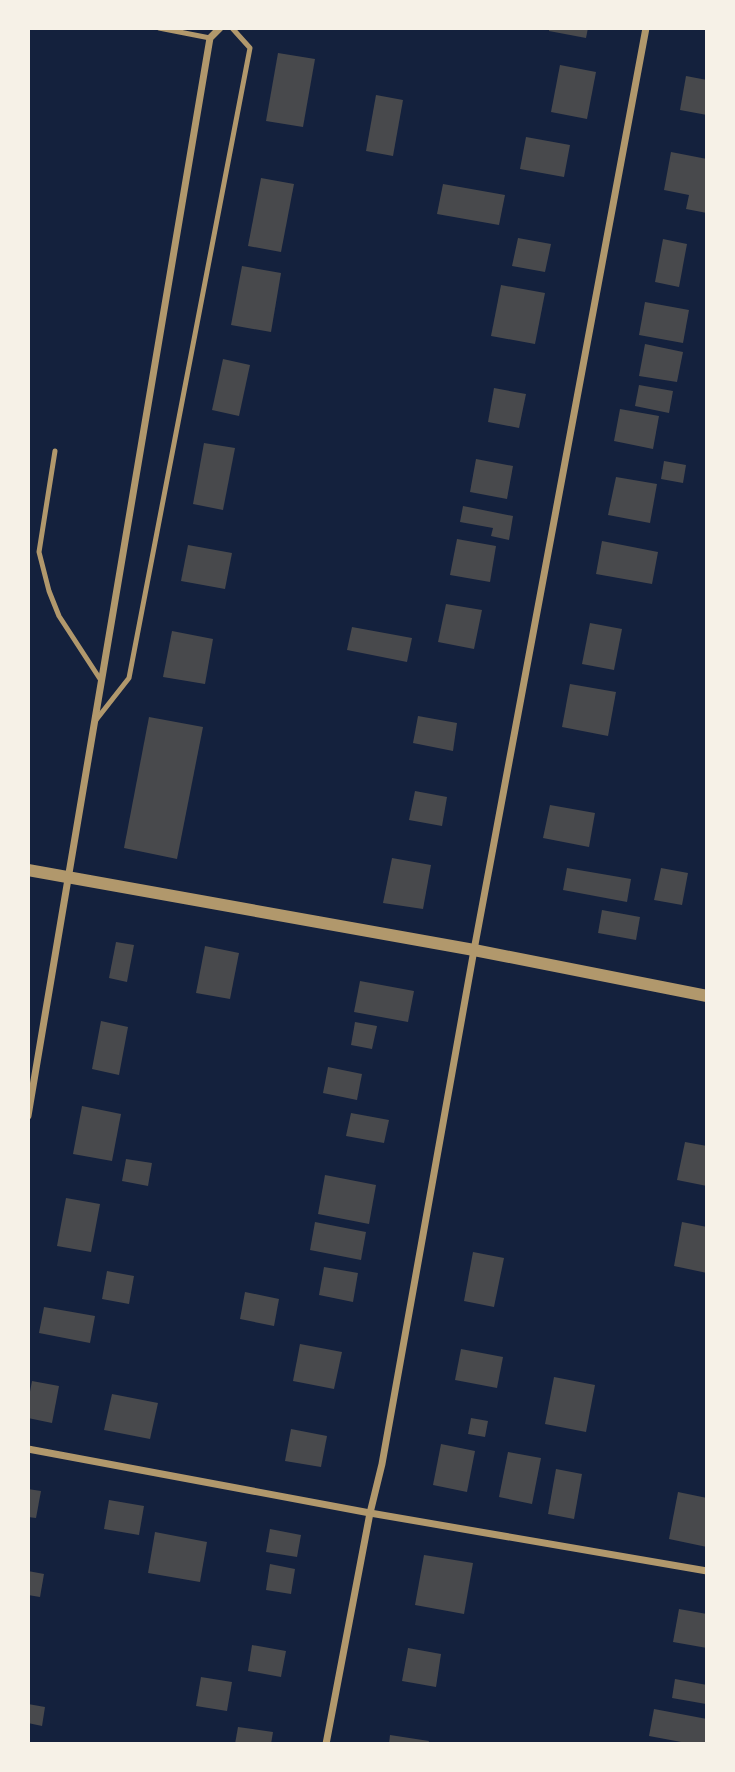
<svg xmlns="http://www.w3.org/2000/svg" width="735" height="1772" font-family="Ubuntu,sans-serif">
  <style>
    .building { fill: #48494c }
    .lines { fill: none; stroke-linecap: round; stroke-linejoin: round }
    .service { stroke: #b1986c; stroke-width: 5 }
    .minor { stroke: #b1986c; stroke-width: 7 }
    .tertiary { stroke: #b1986c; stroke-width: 12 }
  </style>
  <rect width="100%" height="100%" fill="#14213d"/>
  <g class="building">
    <polygon points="549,28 588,28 586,38 549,31"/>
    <polygon points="278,53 315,59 303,127 266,121"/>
    <polygon points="560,65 596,72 587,119 551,112"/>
    <polygon points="686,76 707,80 707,115 680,110"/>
    <polygon points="376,95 403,100 393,156 366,151"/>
    <polygon points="526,137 570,145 564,177 520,169"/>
    <polygon points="671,152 707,159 707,213 686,209 689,195 664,190"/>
    <polygon points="261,178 294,184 281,252 248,246"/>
    <polygon points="443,184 505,195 499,225 437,214"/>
    <polygon points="518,238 551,244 545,272 512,266"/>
    <polygon points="663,239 687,244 679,287 655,282"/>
    <polygon points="242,266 281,273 271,332 231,325"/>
    <polygon points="501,285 545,293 535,344 491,336"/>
    <polygon points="645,302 689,310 683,343 639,335"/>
    <polygon points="645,344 683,352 677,382 639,376"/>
    <polygon points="223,359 250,365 239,416 212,410"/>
    <polygon points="639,385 673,391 669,413 635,406"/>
    <polygon points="494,388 526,394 519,428 488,422"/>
    <polygon points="620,409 659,416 653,449 614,441"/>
    <polygon points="204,443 235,448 223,510 193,504"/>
    <polygon points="476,459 513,466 507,499 470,492"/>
    <polygon points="664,461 686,465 683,483 661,479"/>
    <polygon points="616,477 657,484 650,523 608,515"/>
    <polygon points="463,506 513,516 509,540 491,536 493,528 460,522"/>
    <polygon points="457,539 496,546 490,582 450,575"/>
    <polygon points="602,541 658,552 652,584 596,574"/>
    <polygon points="188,545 232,553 225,589 181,581"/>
    <polygon points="446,604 482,610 474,649 438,642"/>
    <polygon points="590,623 622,629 614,670 582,664"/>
    <polygon points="352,627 412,638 407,662 347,650"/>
    <polygon points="172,631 213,639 205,684 163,677"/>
    <polygon points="570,684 616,692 608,736 562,727"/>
    <polygon points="418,716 457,723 453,751 413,743"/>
    <polygon points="149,717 203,727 177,859 124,848"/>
    <polygon points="415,791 447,797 442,826 409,820"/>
    <polygon points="550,805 595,813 589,847 543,838"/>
    <polygon points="392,858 431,865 423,909 383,903"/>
    <polygon points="567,868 631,879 627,902 563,890"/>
    <polygon points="661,868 688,873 682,905 654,900"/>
    <polygon points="602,910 640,917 636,940 598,933"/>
    <polygon points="116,942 134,945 127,982 109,978"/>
    <polygon points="205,946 239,953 230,999 196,993"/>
    <polygon points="360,981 414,991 408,1022 354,1012"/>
    <polygon points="101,1021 128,1027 119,1075 92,1069"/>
    <polygon points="355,1022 377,1026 372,1049 351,1045"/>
    <polygon points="328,1067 362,1074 357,1100 323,1093"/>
    <polygon points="82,1106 121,1114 112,1161 73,1154"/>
    <polygon points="351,1113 389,1120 384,1143 346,1136"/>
    <polygon points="685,1142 707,1146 707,1186 677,1180"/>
    <polygon points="126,1159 152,1163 148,1186 122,1181"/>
    <polygon points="325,1175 376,1185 369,1224 318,1214"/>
    <polygon points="66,1198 100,1204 91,1252 57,1246"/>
    <polygon points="315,1222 366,1232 361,1260 310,1250"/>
    <polygon points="682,1222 707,1227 707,1273 674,1266"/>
    <polygon points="473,1252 504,1258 494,1307 464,1301"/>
    <polygon points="324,1267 358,1273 353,1302 319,1295"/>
    <polygon points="107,1271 134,1276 129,1304 102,1299"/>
    <polygon points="245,1292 279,1299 274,1326 240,1319"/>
    <polygon points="44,1307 95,1316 90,1343 39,1333"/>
    <polygon points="300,1344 342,1352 334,1389 293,1381"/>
    <polygon points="461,1349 503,1357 497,1388 455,1380"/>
    <polygon points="554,1377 595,1385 586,1432 545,1424"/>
    <polygon points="32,1381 59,1386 52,1423 28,1418 28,1402"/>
    <polygon points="112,1394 158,1403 150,1439 104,1430"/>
    <polygon points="471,1418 488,1421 485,1437 468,1434"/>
    <polygon points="291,1429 327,1436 321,1467 285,1461"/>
    <polygon points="441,1444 475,1451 467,1492 433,1485"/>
    <polygon points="508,1452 541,1458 532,1504 499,1497"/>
    <polygon points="556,1469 582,1474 574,1519 548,1514"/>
    <polygon points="28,1489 41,1491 36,1518 28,1517"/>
    <polygon points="678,1492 707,1498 707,1547 669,1539"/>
    <polygon points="109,1500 144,1506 139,1535 104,1529"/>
    <polygon points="270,1529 301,1535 297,1557 266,1552"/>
    <polygon points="155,1532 207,1542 200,1582 148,1573"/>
    <polygon points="424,1555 473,1563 464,1614 415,1605"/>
    <polygon points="270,1564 295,1569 291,1594 266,1590"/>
    <polygon points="28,1571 44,1574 40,1597 28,1595"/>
    <polygon points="679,1609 707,1614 707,1648 673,1642"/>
    <polygon points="252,1645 286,1651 281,1677 248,1671"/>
    <polygon points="408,1648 441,1654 436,1687 402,1681"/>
    <polygon points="201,1677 232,1682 227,1711 196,1706"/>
    <polygon points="675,1679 707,1685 706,1704 672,1698"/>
    <polygon points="28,1704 45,1707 42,1726 28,1723"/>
    <polygon points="654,1709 707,1719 706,1744 692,1744 649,1736"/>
    <polygon points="238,1727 273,1732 271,1744 235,1744"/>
    <polygon points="390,1735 429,1741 428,1744 389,1744"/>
  </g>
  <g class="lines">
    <g class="service">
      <polyline points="159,28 210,38"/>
      <polyline points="55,451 39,552 49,591 59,616 100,679"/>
      <polyline points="96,720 129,678 250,48 232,28"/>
    </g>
    <g class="minor">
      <polyline points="28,1116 210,38 220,28"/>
      <polyline points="28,1449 370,1513 707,1571"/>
      <polyline points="326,1744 370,1513 382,1464 474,950 646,28"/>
    </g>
    <polyline class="tertiary" points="28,870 474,950 707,996"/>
  </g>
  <rect width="735" height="1772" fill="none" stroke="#f6f1e7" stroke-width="60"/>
</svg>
